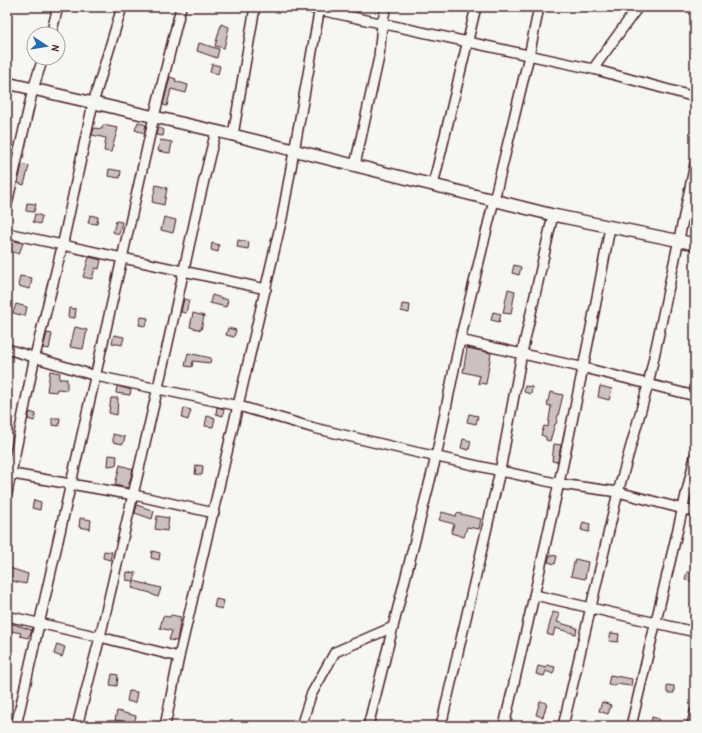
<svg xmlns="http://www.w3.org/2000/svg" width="702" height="733" font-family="'Patrick Hand',sans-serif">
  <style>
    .building { fill: #ccc1c0; stroke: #4a1f2b }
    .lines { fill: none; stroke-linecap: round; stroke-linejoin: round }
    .minor-casing { stroke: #4a1f2b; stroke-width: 12 }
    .tertiary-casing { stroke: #4a1f2b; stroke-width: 14 }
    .minor { stroke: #f6f6f2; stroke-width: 9 }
    .tertiary { stroke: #f6f6f2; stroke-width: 11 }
  </style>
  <rect width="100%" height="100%" fill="#f6f6f2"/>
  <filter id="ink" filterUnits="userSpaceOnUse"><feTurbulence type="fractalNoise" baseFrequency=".025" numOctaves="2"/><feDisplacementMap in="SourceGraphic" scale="8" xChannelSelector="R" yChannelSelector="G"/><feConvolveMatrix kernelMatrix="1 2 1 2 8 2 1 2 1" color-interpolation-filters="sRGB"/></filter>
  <g filter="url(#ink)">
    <g class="building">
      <polygon points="221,24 229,27 224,48 215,46"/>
      <polygon points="199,43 219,49 217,58 197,51"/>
      <polygon points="212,64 220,66 218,74 210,72"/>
      <polygon points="170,77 176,79 175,81 188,85 186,93 171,89 167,106 163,105"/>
      <polygon points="138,122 146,125 144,133 135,130"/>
      <polygon points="103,125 118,128 111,152 104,151 106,138 92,135 94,128 102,129"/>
      <polygon points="158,127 164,130 163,136 156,135"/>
      <polygon points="160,140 172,142 170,153 158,151"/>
      <polygon points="22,164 29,166 24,185 18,183"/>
      <polygon points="109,169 121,171 120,178 108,176"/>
      <polygon points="156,185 167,188 164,205 152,202"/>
      <polygon points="27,203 36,204 34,212 26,211"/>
      <polygon points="35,214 42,216 40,224 33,222"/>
      <polygon points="90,215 98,217 97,224 88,223"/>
      <polygon points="164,217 176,220 173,233 161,230"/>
      <polygon points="116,221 122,222 119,234 113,232"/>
      <polygon points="10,240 23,243 19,254 7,250"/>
      <polygon points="238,240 249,242 248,249 237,247"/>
      <polygon points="212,243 219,245 218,252 211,250"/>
      <polygon points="89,257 101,260 99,269 95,268 92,279 83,277"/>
      <polygon points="514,265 521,267 519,275 512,273"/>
      <polygon points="20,276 32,278 30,289 18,286"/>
      <polygon points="508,289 515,291 511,314 503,313"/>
      <polygon points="212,295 228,300 226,307 210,303"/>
      <polygon points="184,299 189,300 186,313 181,312"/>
      <polygon points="16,304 27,307 25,316 13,313"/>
      <polygon points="402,304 410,305 409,313 401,311"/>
      <polygon points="69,308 76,309 75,318 68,317"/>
      <polygon points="493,312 501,314 499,322 491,320"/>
      <polygon points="193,313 204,316 201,330 190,327"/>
      <polygon points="141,317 148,318 146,326 139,325"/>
      <polygon points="75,327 87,330 83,349 70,347"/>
      <polygon points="228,328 236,330 234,337 226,335"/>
      <polygon points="47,333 52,334 49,349 43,348"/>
      <polygon points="114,335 124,337 122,345 112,343"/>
      <polygon points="467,348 491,353 486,384 478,383 480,376 463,372"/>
      <polygon points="188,353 211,358 210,363 193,361 192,367 185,366"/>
      <polygon points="50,371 60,373 59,379 67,379 67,390 57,389 56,392 47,391"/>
      <polygon points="117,386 131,390 130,395 116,393"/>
      <polygon points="525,386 532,387 531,394 524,392"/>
      <polygon points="600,386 612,389 609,400 598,397"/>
      <polygon points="550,392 563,395 556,424 555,424 550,441 546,440 546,437 541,435 544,426 548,427 551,406 547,405"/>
      <polygon points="111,398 118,398 117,415 109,413"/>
      <polygon points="217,407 224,409 223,416 216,414"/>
      <polygon points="184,408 191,410 188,420 182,418"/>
      <polygon points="30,412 36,414 34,421 28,419"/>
      <polygon points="469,414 478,416 476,424 467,422"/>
      <polygon points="207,416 215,418 213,427 205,426"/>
      <polygon points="52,418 60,418 59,426 52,425"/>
      <polygon points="113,434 125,437 123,444 113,442"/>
      <polygon points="463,439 471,441 469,450 461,448"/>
      <polygon points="554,444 561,445 558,462 552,461"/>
      <polygon points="109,455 117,456 116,465 108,466"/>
      <polygon points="120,465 133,469 128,488 115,485"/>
      <polygon points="196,465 203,466 202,475 195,474"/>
      <polygon points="34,500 41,502 40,510 32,508"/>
      <polygon points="137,505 154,511 152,519 135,513"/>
      <polygon points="442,512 456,516 457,513 481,519 479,529 467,527 464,537 451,533 454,524 439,520"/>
      <polygon points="157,516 169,518 167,531 155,529"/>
      <polygon points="80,518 91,520 90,529 79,527"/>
      <polygon points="583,522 590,524 589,532 581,530"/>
      <polygon points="104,551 112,552 110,560 103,558"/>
      <polygon points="152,551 160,553 159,560 151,558"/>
      <polygon points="550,555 557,556 555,564 548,562"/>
      <polygon points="575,559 588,562 585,579 571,576"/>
      <polygon points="7,567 28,574 26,584 7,580"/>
      <polygon points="127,572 136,573 134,581 126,580"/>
      <polygon points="687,572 694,573 692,581 685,580"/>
      <polygon points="134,581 161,588 158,597 151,594 151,593 132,588"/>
      <polygon points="216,599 224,601 222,609 214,607"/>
      <polygon points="553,612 560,614 557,622 577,628 576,634 555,628 553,636 547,634"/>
      <polygon points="171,615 181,617 177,641 169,640 172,631 160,628 163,616 170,617"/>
      <polygon points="7,622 32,630 30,635 29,635 28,638 20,636 21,633 7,630"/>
      <polygon points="611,633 619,634 618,642 609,641"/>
      <polygon points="57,644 65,647 62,657 54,654"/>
      <polygon points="547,665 555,667 553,674 546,671 544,676 536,674 538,666 546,668"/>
      <polygon points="112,674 118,675 117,686 110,685"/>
      <polygon points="610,675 632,679 631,686 616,684 615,686 608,685"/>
      <polygon points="667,685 674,686 674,693 667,693"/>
      <polygon points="129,691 137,692 135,703 127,701"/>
      <polygon points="540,701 547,703 543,717 536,715"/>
      <polygon points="602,702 611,705 608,714 599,711"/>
      <polygon points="117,711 136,716 134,724 115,720"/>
      <polygon points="652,717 659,719 658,726 651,724"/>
    </g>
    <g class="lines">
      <g class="minor-casing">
        <g id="minor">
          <polyline points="306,7 593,69 695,97"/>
          <polyline points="51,34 58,7"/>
          <polyline points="593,69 638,7"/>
          <polyline points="233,135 255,7"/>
          <polyline points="355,165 379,57 382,24 386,7"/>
          <polyline points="433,185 476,7"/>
          <polyline points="7,204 33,89 43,58"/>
          <polyline points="7,233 266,289"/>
          <polyline points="460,340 585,368 695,396"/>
          <polyline points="7,349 96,376 239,406 314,428 415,452 560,484 618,492 695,512"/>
          <polyline points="7,473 134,495 214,513"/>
          <polyline points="7,493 35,356 62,247 93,103 122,7"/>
          <polyline points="535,595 695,632"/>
          <polyline points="7,616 100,637 77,726"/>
          <path d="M179 657 100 637C119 554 139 471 158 387 178 302 194 216 216 131"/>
          <polyline points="16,726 154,117 181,7"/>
          <polyline points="165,726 179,657 282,218 320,7"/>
          <polyline points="301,726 311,695 335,652 393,627"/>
          <polyline points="368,726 436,457 460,340 529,56 539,7"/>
          <polyline points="441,726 500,471 522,353 553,215"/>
          <path d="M504 726C543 560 580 395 610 227"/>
          <polyline points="563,726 618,492 648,385 695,164"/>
          <polyline points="631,726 695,457"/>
          <polyline points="692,726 695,712"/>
        </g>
      </g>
      <g class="tertiary-casing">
        <polyline id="tertiary" points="7,83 233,135 553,215 695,244"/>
      </g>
      <use href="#minor" class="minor"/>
      <use href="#tertiary" class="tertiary"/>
    </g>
  </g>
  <rect width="702" height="733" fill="none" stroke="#f6f6f2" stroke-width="24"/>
  <rect x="12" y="12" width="678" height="709" fill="none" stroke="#4a1f2b" stroke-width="1.5" filter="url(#ink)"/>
  <g transform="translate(46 46) rotate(102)"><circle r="19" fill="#f6f6f2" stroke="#b1a0a2"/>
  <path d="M0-3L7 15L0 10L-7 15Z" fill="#1f6fb2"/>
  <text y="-6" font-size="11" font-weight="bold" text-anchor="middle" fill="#4a1f2b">N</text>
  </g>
</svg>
